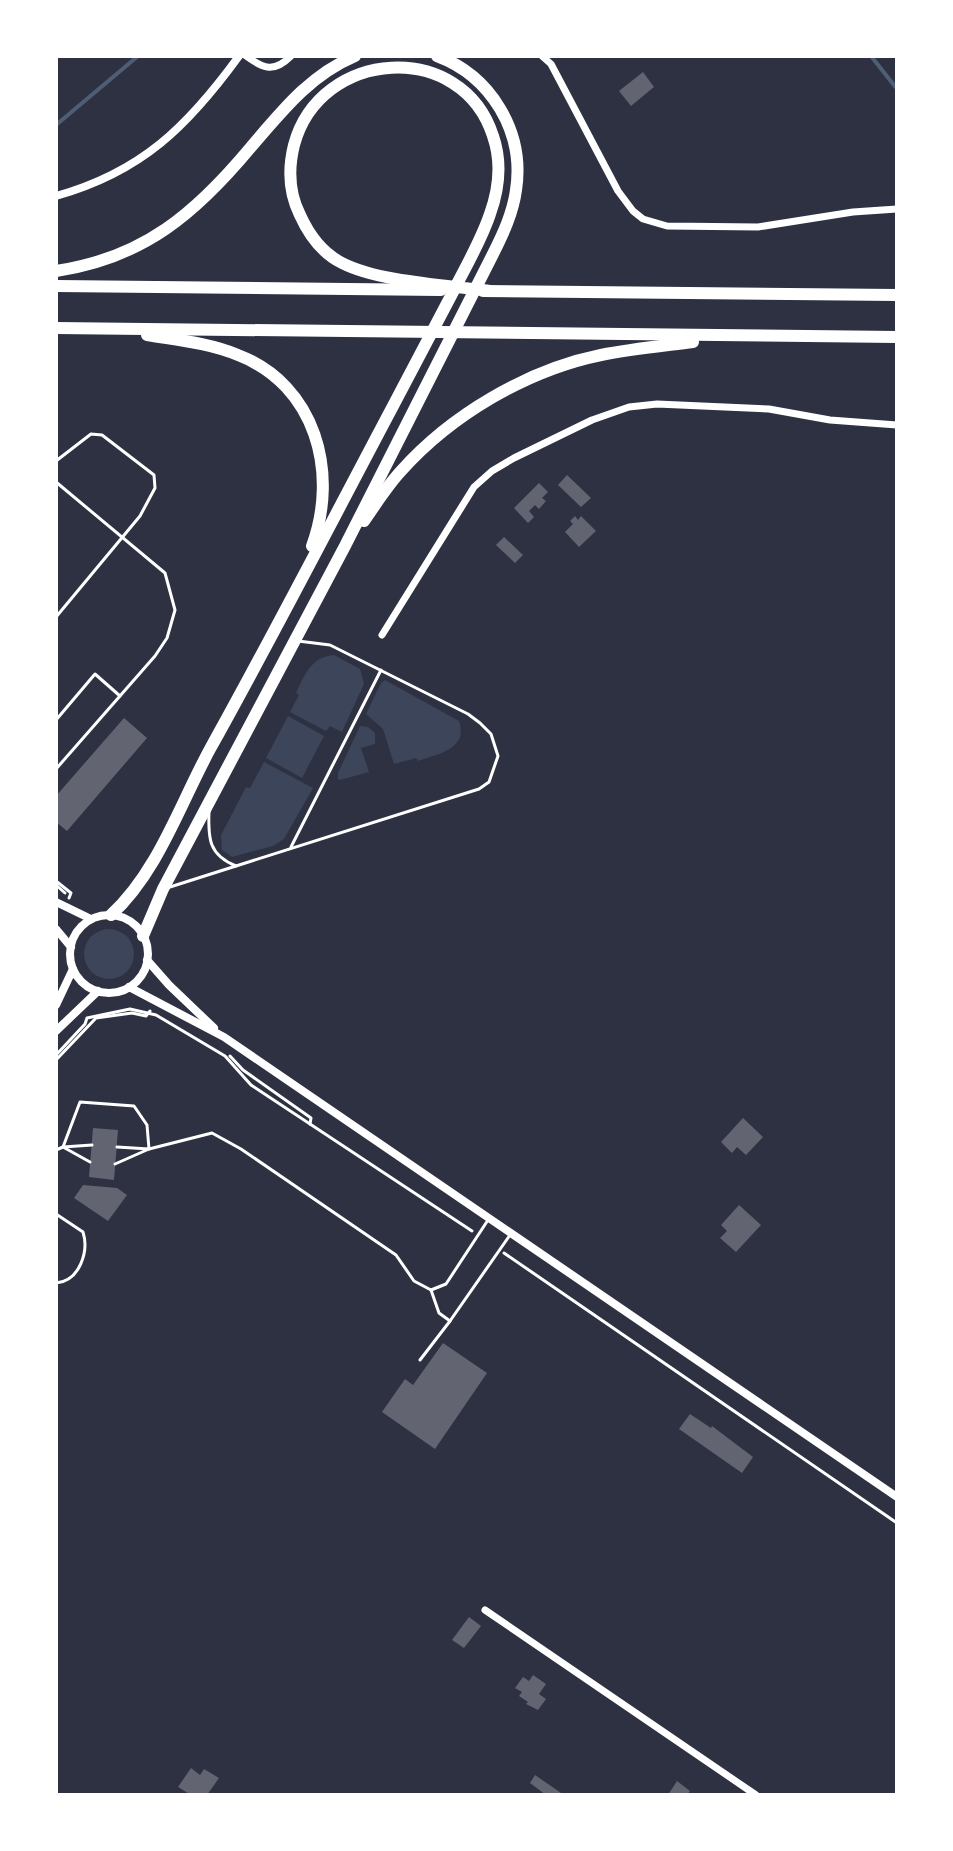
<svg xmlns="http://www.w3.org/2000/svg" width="953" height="1851" font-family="'DM Sans',sans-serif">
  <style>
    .green { fill: #3c4559 }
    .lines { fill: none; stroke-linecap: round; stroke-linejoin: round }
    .stream { stroke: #4f5d75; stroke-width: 4 }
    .building { fill: #626471 }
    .path { stroke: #fff; stroke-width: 3 }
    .service { stroke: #fff; stroke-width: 3 }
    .minor { stroke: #fff; stroke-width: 7 }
    .tertiary { stroke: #fff; stroke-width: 8 }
    .motorway { stroke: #fff; stroke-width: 12 }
  </style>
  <rect width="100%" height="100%" fill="#2d3142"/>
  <g class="green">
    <path d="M334 655 360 669 364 684 342 732 330 726 326 731 290 712 299 695 296 693C305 674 311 657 334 655Z"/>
    <path d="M385 680 459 721C469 749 438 754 418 761L416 758 394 764 383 729 366 714 381 683Z"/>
    <polygon points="288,716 324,736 302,778 266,758"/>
    <polygon points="360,726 368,727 375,733 375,744 361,748 369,772 340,780 338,779 338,773"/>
    <polygon points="264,762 313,788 284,839 273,846 232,857 222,850 221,835 246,787 250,788"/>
    <circle cx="109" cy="954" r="25"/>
  </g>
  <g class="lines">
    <g class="stream">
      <polyline points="871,56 897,89"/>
      <polyline points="56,125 138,56"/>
    </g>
  </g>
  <g class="building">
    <polygon points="643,72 654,87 631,106 619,91"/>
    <polygon points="567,475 591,498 581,507 558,485"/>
    <polygon points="539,483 548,492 542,498 546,501 539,509 535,505 529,511 534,517 528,523 514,508"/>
    <polygon points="575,516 578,520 581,516 596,531 579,547 565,532 573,524 570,521"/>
    <polygon points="504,537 523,555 515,563 496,545"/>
    <polygon points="124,718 147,738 67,831 56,822 56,796"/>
    <polygon points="743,1118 763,1137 746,1155 737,1147 732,1153 721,1142"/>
    <polygon points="93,1128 118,1130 114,1180 89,1177"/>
    <polygon points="83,1185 117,1188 127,1195 108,1221 74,1198"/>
    <polygon points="739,1205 761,1225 736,1252 720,1238 727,1231 721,1225"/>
    <polygon points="443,1343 487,1373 435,1449 382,1412 405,1379 413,1385"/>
    <polygon points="690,1414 711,1428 712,1426 753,1457 742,1473 679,1429"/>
    <polygon points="469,1617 481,1626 464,1648 452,1640"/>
    <polygon points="533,1675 546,1684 539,1694 546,1699 538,1710 526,1704 528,1702 519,1696 522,1692 515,1688 523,1677 529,1681"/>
    <polygon points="191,1768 200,1775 204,1769 219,1778 207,1795 191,1795 178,1787"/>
    <polygon points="535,1775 564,1795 546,1795 530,1783"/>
    <polygon points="677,1781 690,1791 687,1795 668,1795"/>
  </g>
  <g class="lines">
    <g class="path">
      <polyline points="56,881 71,893 69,898"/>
      <polyline points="56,885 65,893"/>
      <polyline points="56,1055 85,1024 87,1018 130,1009 156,1015 225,1056 251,1085 472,1231"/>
      <polyline points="230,1056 243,1070 311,1118 310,1124"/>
      <polyline points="56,1060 96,1018 132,1013 146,1016 150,1011"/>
      <polyline points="504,1253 897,1523"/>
    </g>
    <g class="service">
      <polyline points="56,461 91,434 102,435 154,475 155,488 140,516 56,617"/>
      <polyline points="56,482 165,573 175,610 167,638 155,656 56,769"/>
      <polyline points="56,720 95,674 120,696"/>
      <polyline points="291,847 381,670"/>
      <polyline points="236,866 479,789 489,782 498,756 491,734 480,723 468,714 330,645 298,641"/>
      <path d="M170 887 236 866C209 855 208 839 209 812"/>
      <polyline points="92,1145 63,1147 80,1102 134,1106 147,1125 149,1149 117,1147"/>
      <polyline points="56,1150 63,1147 90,1162"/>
      <polyline points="115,1164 149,1149 212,1133 241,1149 396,1255 414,1281 431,1290 446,1284 488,1220"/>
      <path d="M56 1214 83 1232C89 1251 80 1281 56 1283"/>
      <polyline points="431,1290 439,1313 450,1321"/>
      <polyline points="420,1360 450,1321 510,1235"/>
    </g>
    <g class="minor">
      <path d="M246 56C264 69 274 73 291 56"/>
      <polyline points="542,56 551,64 618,191 633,211 643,219 667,226 758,227 853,212 897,209"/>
      <polyline points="382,635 474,487 492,471 514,458 592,420 629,407 657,404 769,409 830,420 897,425"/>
      <polyline points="485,1610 756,1795"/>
    </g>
    <g class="tertiary">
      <path d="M56 196C142 172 188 126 239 56"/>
      <polyline points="56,902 91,919"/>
      <circle cx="109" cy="954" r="39"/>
      <polyline points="56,929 71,947"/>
      <polyline points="147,960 169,985 214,1028"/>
      <polyline points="129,987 224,1037 897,1497"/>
      <polyline points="56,1005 73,969"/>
      <polyline points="56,1031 98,991"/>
    </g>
    <g class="motorway">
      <path d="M56 271C144 258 196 213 251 147 282 111 310 75 355 56"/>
      <polyline points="56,286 441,290"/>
      <polyline points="483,291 897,295"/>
      <polyline points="56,328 897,337"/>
      <path d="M147 335C177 340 209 343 238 355 316 385 339 473 312 546"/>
      <path d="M364 521C376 504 387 486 401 471 451 415 527 370 601 355 631 349 662 346 693 342"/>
      <path d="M111 915C158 872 180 804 210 749 273 636 332 521 393 406 413 368 433 330 453 292 466 266 481 241 490 214 499 189 502 162 493 136 462 39 320 48 294 145 288 169 289 193 300 215 309 235 322 253 342 263 379 282 447 285 490 291"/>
      <path d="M143 936 163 889 345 546 493 254C503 234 513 213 516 190 525 132 491 76 437 56"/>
    </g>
  </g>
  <rect width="953" height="1851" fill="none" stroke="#ffffff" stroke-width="116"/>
</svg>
